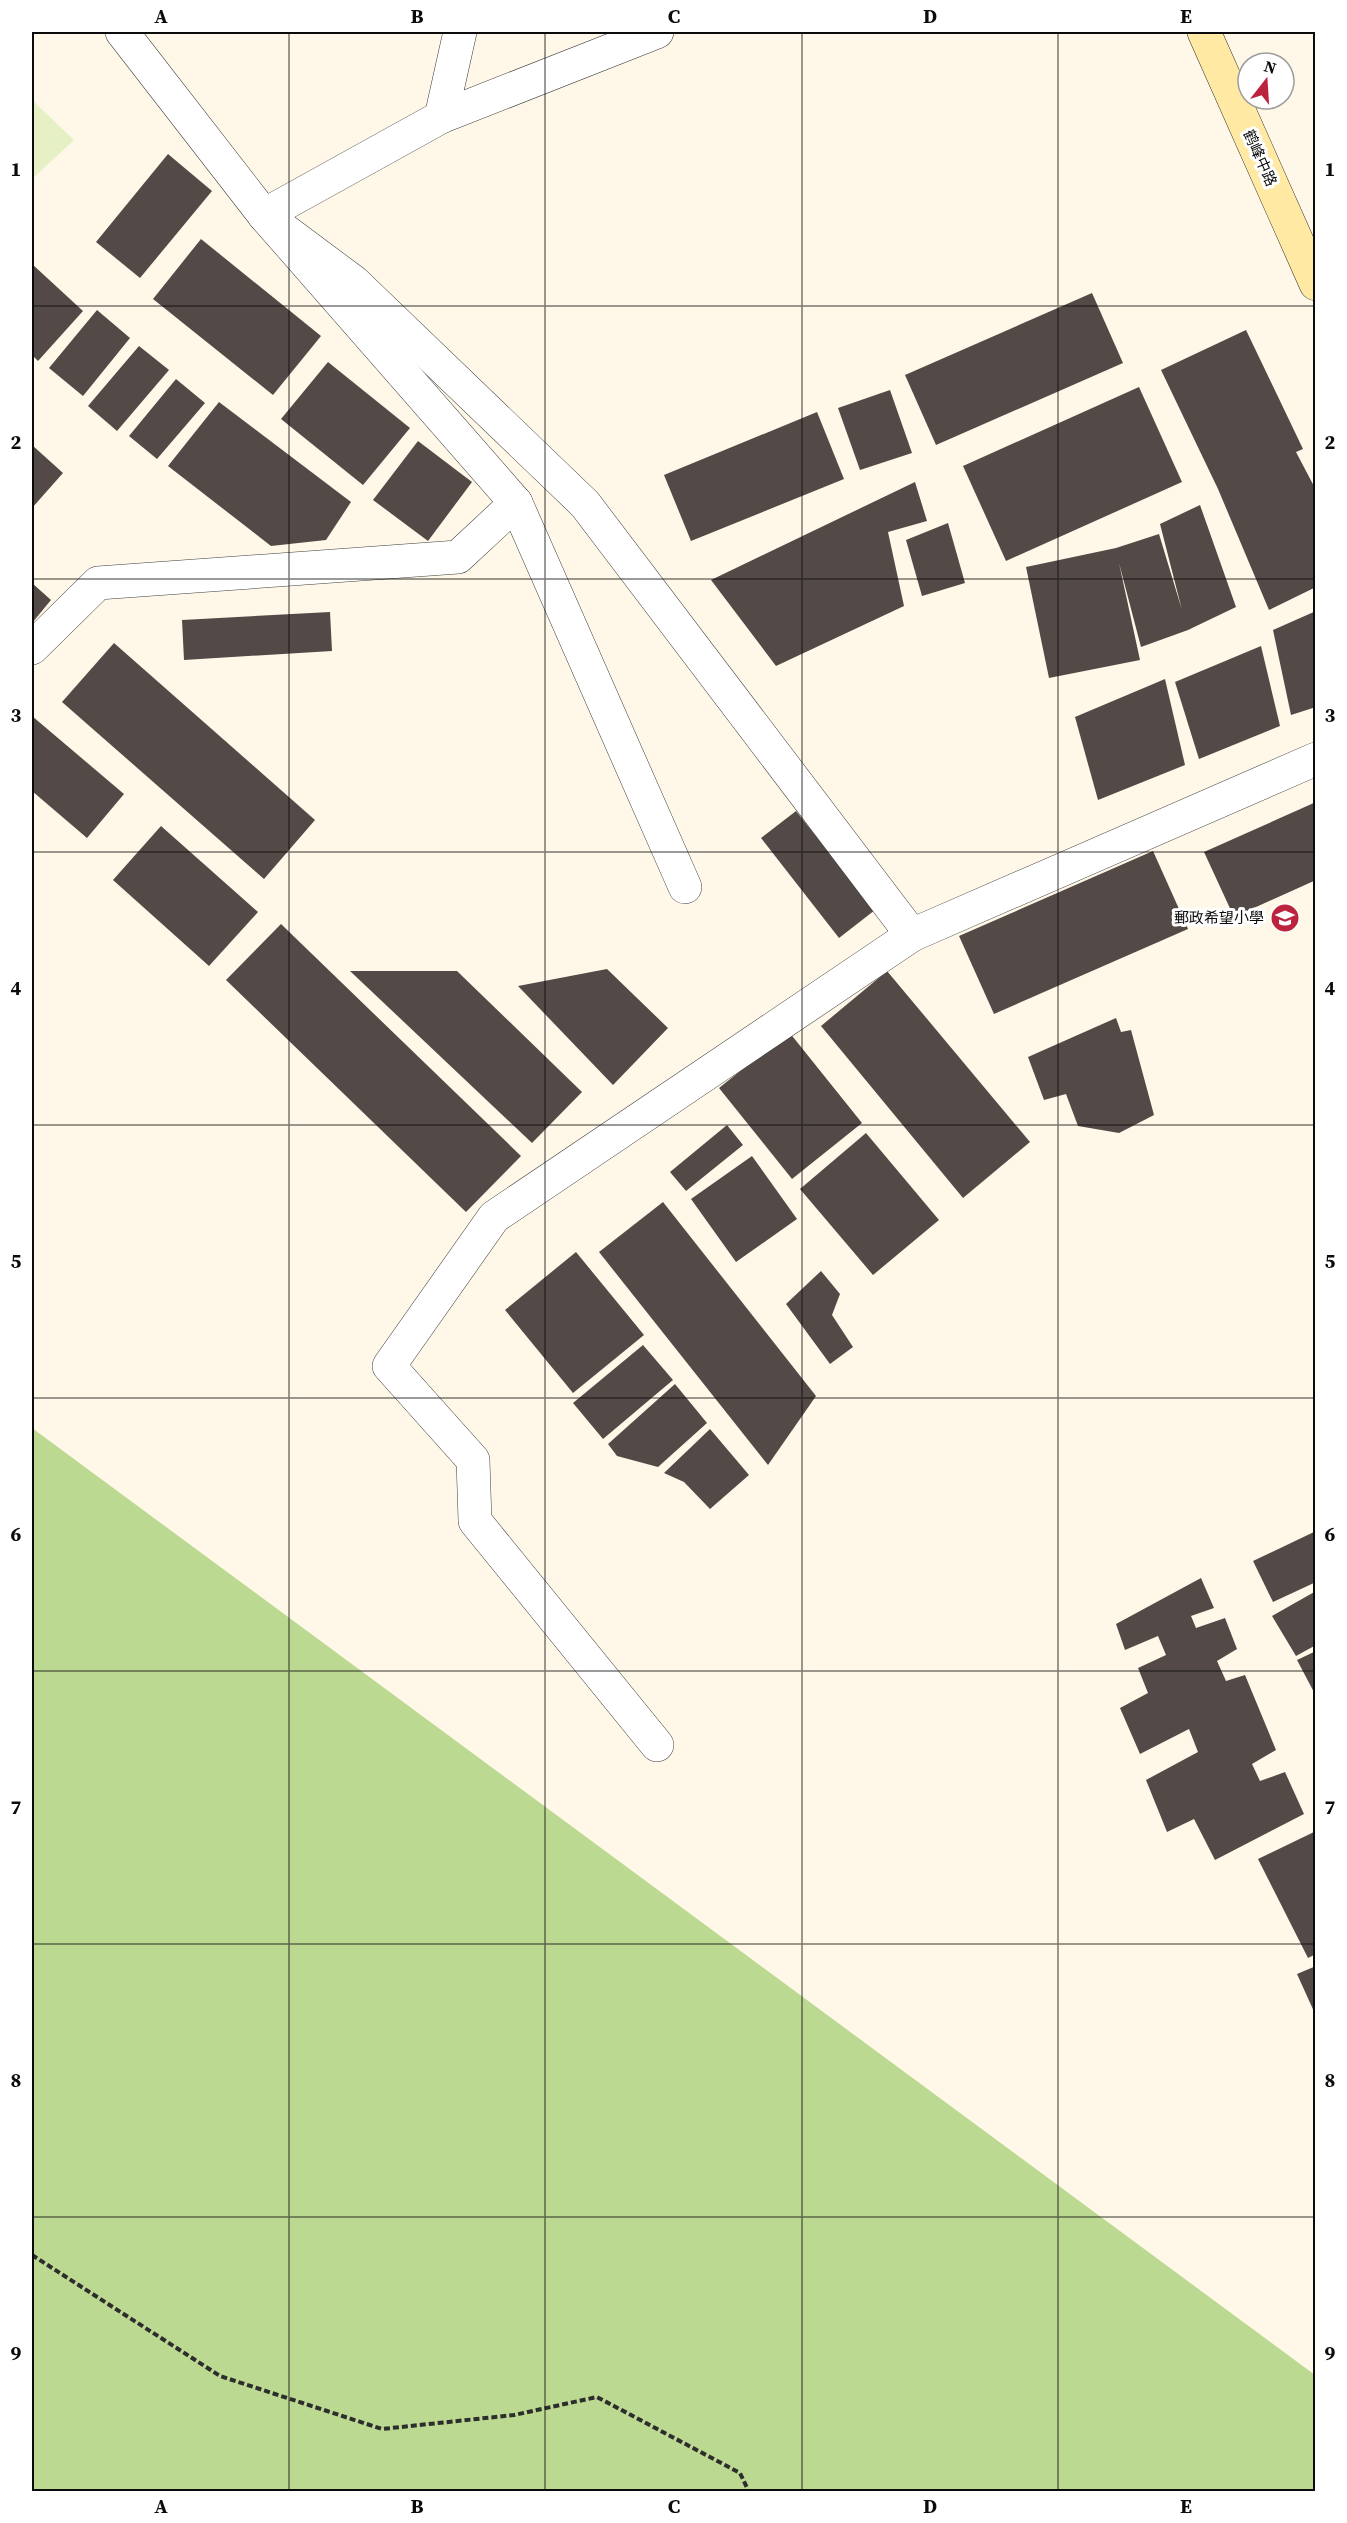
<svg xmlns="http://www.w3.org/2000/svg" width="1347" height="2523" font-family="'Source Serif 4','Noto Sans SC',serif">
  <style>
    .forest { fill: #bcd992 }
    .pitch { fill: #e6f0c5 }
    .building { fill: #534a47 }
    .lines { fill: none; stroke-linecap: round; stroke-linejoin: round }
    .street-casing { stroke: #3e3e3e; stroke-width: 34 }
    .secondary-casing { stroke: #2d2d2d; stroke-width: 34 }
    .path { stroke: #2d2d2d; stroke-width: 4; stroke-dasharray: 6 3; stroke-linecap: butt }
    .street { stroke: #fff; stroke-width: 33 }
    .secondary { stroke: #ffe9a3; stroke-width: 33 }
    .grid { fill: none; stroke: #0b0b0b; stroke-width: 1.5; stroke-opacity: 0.55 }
    .labels { text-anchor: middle; stroke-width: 6; stroke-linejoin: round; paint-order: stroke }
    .street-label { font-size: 15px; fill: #0b0b0b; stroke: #fff }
    .poi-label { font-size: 15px; fill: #0b0b0b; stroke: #fff; text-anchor: end }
    .neatline { fill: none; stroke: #0b0b0b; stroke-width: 2 }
    .grid-label { font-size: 20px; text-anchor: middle; font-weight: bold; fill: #0b0b0b }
  </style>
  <rect width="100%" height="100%" fill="#fff8e8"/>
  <polygon class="forest" points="32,1428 1315,2375 1315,2491 32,2491"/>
  <polygon class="pitch" points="32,100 74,140 32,179"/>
  <g class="building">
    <polygon points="168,154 212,191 140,278 96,242"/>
    <polygon points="201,239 321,336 273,395 153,299"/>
    <polygon points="32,264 83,311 38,361 32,355"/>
    <polygon points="1092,293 1123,363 936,445 905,375"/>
    <polygon points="97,310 130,338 83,396 49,368"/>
    <polygon points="1246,330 1303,449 1296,452 1316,490 1316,587 1269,610 1218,489 1161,370"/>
    <polygon points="139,346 169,370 117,431 88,406"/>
    <polygon points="328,362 410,428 363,485 281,419"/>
    <polygon points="176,379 205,403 157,459 129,436"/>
    <polygon points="1139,387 1182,482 1006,561 963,466"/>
    <polygon points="890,390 912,453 860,470 838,408"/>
    <polygon points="219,402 351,502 326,540 271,546 168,466"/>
    <polygon points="817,412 844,479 691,541 664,475"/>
    <polygon points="418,441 472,482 428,541 373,500"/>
    <polygon points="32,445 63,473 32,508"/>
    <polygon points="915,482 927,521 888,532 904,606 776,666 711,580"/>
    <polygon points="1200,505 1236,607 1188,630 1141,647 1119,563 1140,660 1049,678 1026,567 1116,548 1159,534 1182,610 1160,524"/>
    <polygon points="948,523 965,583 922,596 906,540"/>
    <polygon points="32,583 51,600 32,623"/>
    <polygon points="1316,611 1316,707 1291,715 1273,630"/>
    <polygon points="330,612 332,651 184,660 182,620"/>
    <polygon points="114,643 315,820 264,879 62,702"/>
    <polygon points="1261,646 1280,726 1199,759 1175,682"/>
    <polygon points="1165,679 1185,765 1098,800 1075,717"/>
    <polygon points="32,716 124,794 87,838 32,791"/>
    <polygon points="1316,802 1316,880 1234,917 1204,852"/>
    <polygon points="796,811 875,910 839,938 761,838"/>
    <polygon points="161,826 258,912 209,966 113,880"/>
    <polygon points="1153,851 1188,929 994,1014 959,936"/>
    <polygon points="281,924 521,1156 466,1212 226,980"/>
    <polygon points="607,969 668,1028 613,1085 518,986"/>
    <polygon points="350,971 457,971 582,1092 532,1143"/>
    <polygon points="887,971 1030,1142 963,1198 821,1026"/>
    <polygon points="1116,1018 1121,1032 1131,1030 1154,1115 1119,1133 1078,1126 1066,1094 1044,1100 1028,1057"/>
    <polygon points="789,1032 862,1123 792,1179 719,1088"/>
    <polygon points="727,1125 743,1145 686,1191 670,1172"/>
    <polygon points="866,1133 939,1220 873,1275 800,1189"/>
    <polygon points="752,1156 797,1219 736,1262 691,1199"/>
    <polygon points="663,1202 816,1396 768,1465 599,1252"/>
    <polygon points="576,1252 644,1335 573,1393 505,1310"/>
    <polygon points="821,1271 840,1294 832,1315 853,1347 830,1364 786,1304"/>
    <polygon points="643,1345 673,1380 603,1439 573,1403"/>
    <polygon points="675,1384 707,1423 658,1467 617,1456 608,1444"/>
    <polygon points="710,1429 749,1475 710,1509 684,1482 664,1473"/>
    <polygon points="1316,1531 1316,1582 1273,1602 1253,1561"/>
    <polygon points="1201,1578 1214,1608 1191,1616 1196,1628 1225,1618 1237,1649 1217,1661 1226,1681 1245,1675 1276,1750 1252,1764 1260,1781 1285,1772 1304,1814 1215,1860 1194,1819 1167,1832 1146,1780 1198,1752 1189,1729 1140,1754 1120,1708 1148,1693 1138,1668 1166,1655 1158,1636 1125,1650 1116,1624"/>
    <polygon points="1316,1591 1316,1645 1296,1656 1272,1616"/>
    <polygon points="1316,1651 1316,1696 1297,1660"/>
    <polygon points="1316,1831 1316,1954 1308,1958 1258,1859"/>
    <polygon points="1316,1966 1316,2016 1297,1974"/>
  </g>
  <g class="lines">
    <g class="street-casing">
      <g id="street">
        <polyline points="122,32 264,215 354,282 585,504 912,935"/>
        <polyline points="460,32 441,117 264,215 516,503 685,887"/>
        <polyline points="441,117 657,32"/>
        <polyline points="32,648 98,583 458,557 516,503"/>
        <polyline points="657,1745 475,1521 473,1460 389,1366 494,1217 912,935 1316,759"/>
      </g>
    </g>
    <g class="secondary-casing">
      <polyline id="secondary" points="1204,32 1316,284"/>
    </g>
    <polyline class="path" points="32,2255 220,2376 382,2429 514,2415 597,2397 740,2473 749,2492"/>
    <use href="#street" class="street"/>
    <use href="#secondary" class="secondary"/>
  </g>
  <path class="grid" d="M289 32V2492M545 32V2492M802 32V2492M1058 32V2492M32 306H1316M32 579H1316M32 852H1316M32 1125H1316M32 1398H1316M32 1671H1316M32 1944H1316M32 2217H1316"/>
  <defs>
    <g id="school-disc" transform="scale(1.5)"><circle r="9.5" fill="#bb233e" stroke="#fff"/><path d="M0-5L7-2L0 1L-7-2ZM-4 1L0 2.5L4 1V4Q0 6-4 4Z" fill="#fff"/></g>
  </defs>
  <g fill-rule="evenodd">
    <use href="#school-disc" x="1285" y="918"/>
  </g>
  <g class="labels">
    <g class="street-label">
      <text transform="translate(1260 158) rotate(66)" y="5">鹤峰中路</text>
    </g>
    <g class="poi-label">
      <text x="1264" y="923">郵政希望小學</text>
    </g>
  </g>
  <rect width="1347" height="2523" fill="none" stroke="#ffffff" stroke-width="66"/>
  <g transform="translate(1266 81) rotate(17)"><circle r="28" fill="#ffffff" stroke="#9d9d9d" stroke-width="1.5"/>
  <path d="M0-4.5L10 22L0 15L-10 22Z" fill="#bb233e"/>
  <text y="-9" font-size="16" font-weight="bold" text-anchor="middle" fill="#0b0b0b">N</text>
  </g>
  <rect x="33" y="33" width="1281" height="2457" class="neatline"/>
  <g class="grid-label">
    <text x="161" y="23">A</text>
    <text x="417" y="23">B</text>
    <text x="674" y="23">C</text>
    <text x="930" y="23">D</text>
    <text x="1186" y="23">E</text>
    <text x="16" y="176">1</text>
    <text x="1330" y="176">1</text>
    <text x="16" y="449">2</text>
    <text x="1330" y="449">2</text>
    <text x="16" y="722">3</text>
    <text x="1330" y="722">3</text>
    <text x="16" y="995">4</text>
    <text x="1330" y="995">4</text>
    <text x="16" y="1268">5</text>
    <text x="1330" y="1268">5</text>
    <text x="16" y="1541">6</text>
    <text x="1330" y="1541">6</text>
    <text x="16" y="1814">7</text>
    <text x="1330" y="1814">7</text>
    <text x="16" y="2087">8</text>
    <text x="1330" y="2087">8</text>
    <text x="16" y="2360">9</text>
    <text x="1330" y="2360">9</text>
    <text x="161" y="2513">A</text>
    <text x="417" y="2513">B</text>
    <text x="674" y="2513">C</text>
    <text x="930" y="2513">D</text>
    <text x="1186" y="2513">E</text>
  </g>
</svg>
